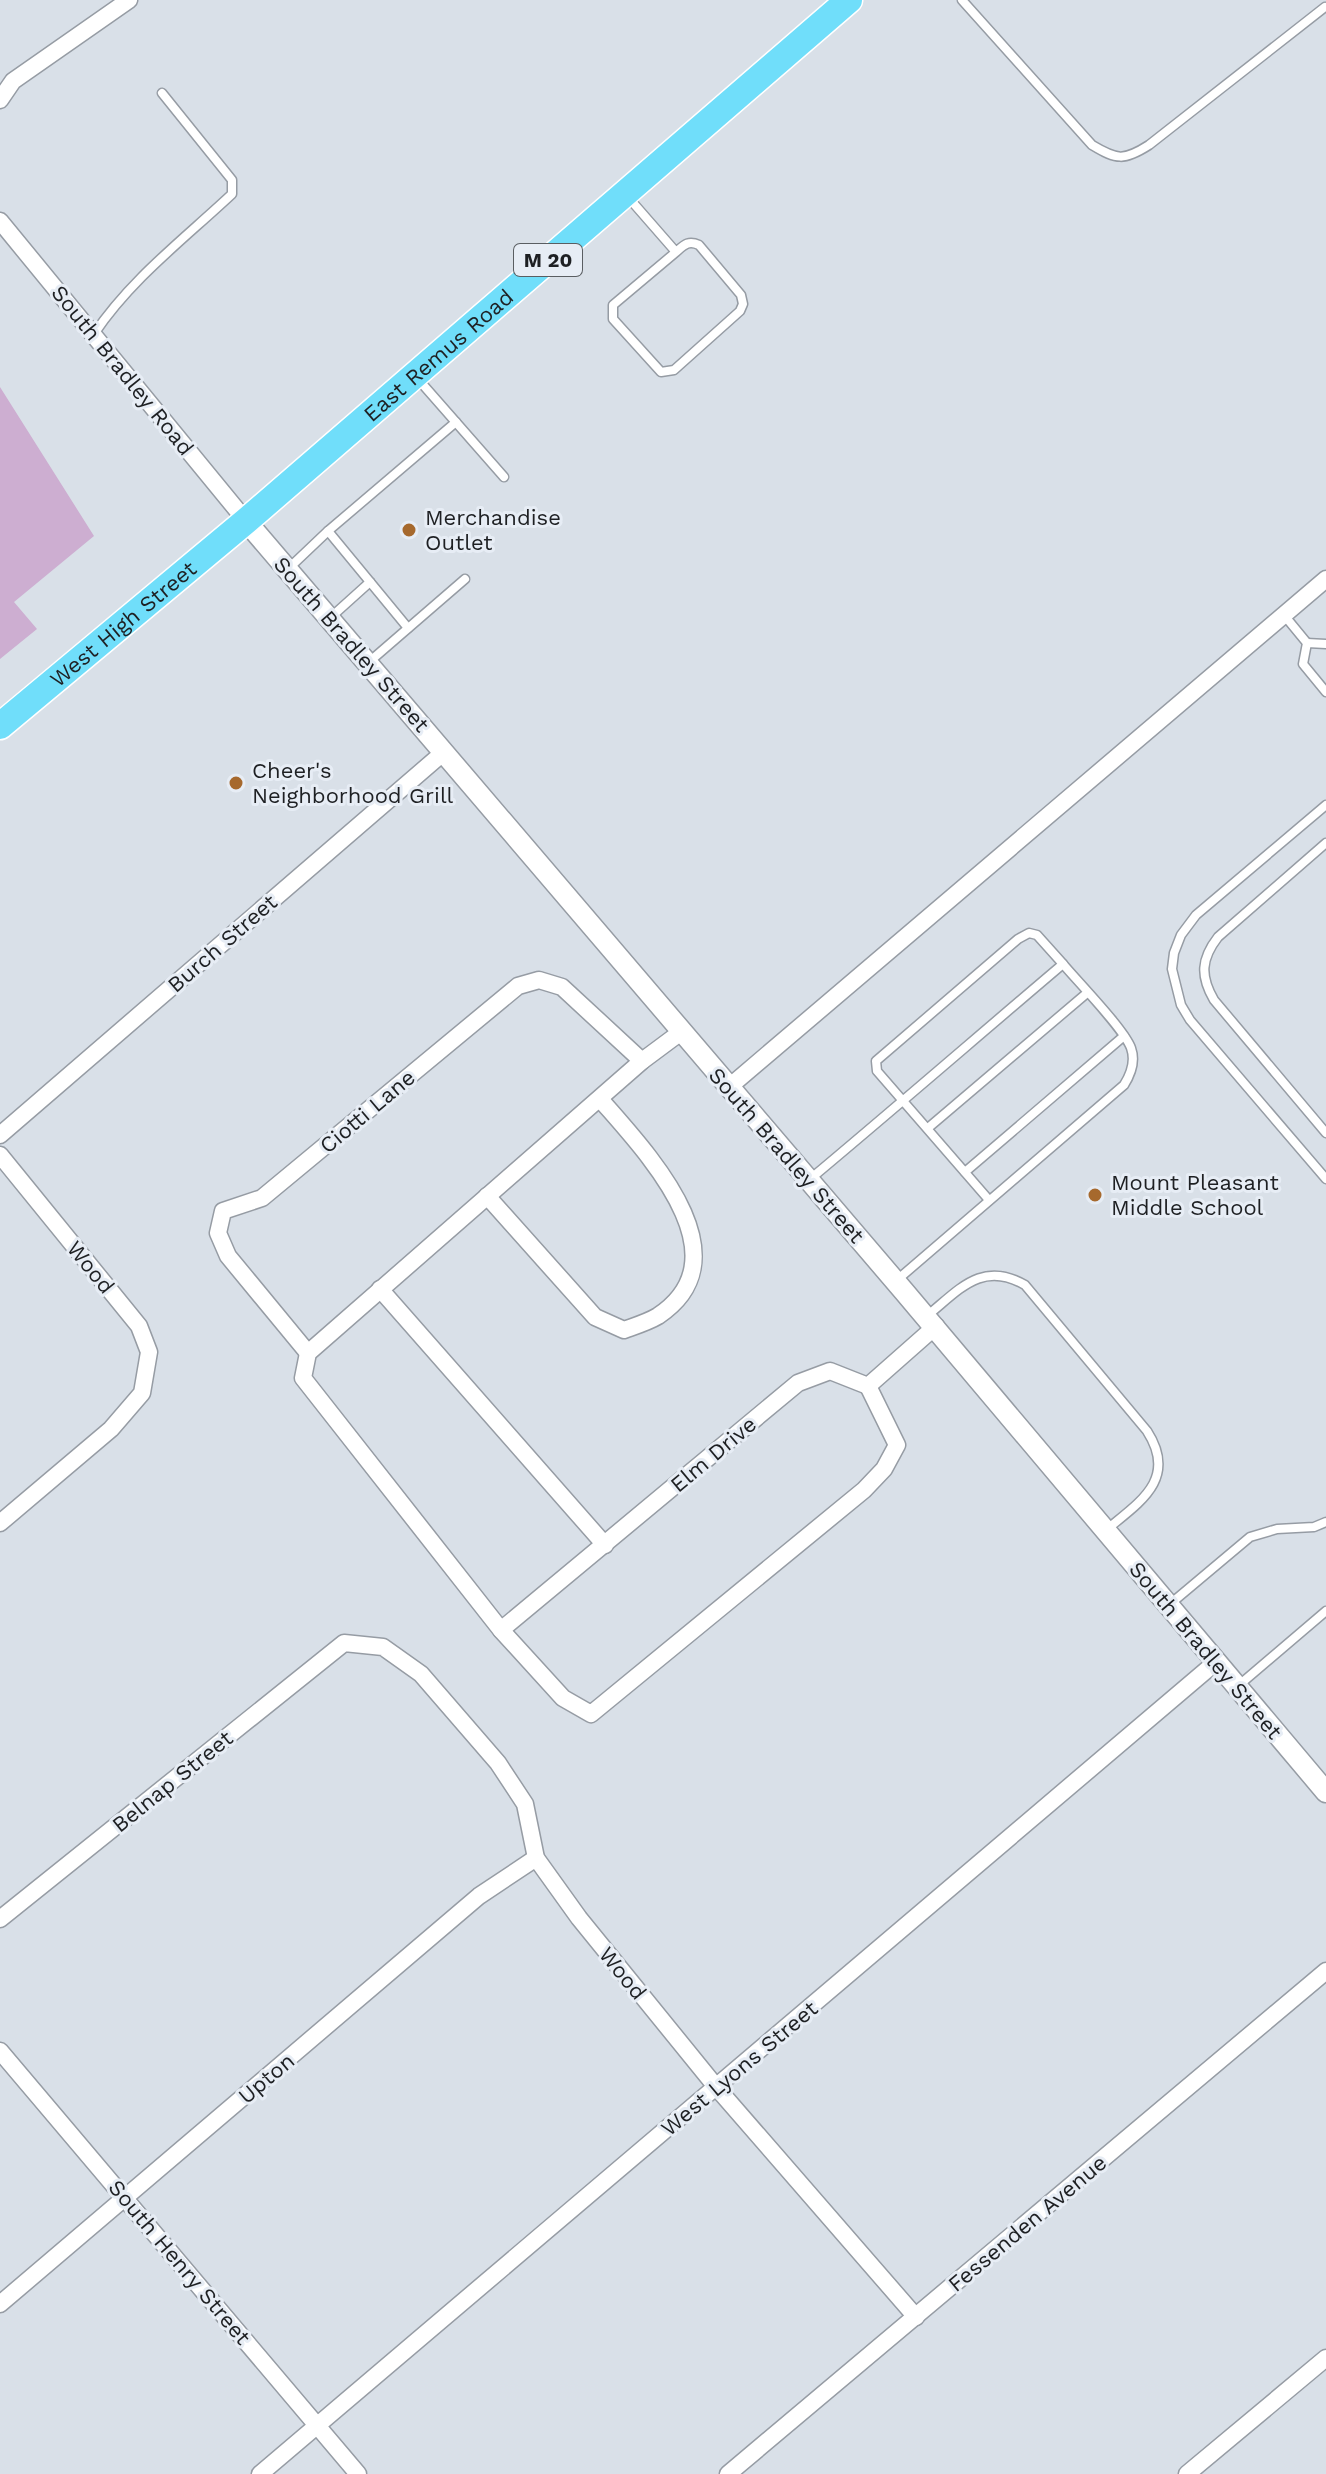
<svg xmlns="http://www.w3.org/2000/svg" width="1326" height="2474" font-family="'Work Sans',sans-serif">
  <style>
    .green { fill: #cdaed1 }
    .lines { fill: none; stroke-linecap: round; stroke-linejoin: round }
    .service-casing { stroke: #969ca4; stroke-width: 11 }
    .minor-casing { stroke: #969ca4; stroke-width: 19 }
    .tertiary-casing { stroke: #969ca4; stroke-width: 23 }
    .primary-casing { stroke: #fff; stroke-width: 29 }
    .service { stroke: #fff; stroke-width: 8 }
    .minor { stroke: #fff; stroke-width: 16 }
    .tertiary { stroke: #fff; stroke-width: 20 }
    .primary { stroke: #70defa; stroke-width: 26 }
    .poi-dot { fill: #a6692d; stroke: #e7edf5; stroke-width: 3 }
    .labels { text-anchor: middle; stroke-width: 6; stroke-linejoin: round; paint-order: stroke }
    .shield { fill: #e7edf5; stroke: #5a5e62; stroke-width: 2 }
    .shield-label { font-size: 20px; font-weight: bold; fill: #1e2023 }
    .street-label { font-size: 22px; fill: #1e2023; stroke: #e7edf5 }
    .poi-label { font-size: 22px; fill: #1e2023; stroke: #e7edf5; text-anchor: start }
  </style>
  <rect width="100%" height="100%" fill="#d9e0e8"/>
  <polygon class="green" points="0,387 94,536 14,602 37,629 0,659"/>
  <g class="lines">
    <g class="service-casing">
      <g id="service">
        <path d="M962 0 1092 145C1117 160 1124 161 1149 145L1325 7"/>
        <path d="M628 197 676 252C684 245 688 240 699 245L741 295 743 304 740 311 674 370 661 372 613 319V305L676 252"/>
        <path d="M94 334C131 279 184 239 232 194V180L162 93"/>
        <polyline points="418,379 504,477"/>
        <polyline points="288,569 328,531"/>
        <polyline points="1284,615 1307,643 1303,664 1326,692"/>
        <polyline points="330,618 370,582"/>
        <polyline points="408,628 328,531 456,422"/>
        <polyline points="1307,643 1326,644"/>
        <polyline points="369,662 465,579"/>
        <polyline points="1326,805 1196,915 1181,935 1174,953 1172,969 1181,1005 1190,1020 1326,1179"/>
        <path d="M1326 843 1218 937C1201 959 1200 976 1214 1000L1326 1133"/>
        <polyline points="928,1128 1087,993"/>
        <polyline points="965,1172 1124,1036"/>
        <path d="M809 1180C894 1109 978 1036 1063 964L1037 935 1029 933 1018 939 876 1061 877 1071 989 1200"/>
        <path d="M897 1280 1124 1085C1131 1074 1136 1062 1131 1048 1124 1029 1078 982 1063 964"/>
        <path d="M928 1315C959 1290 982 1260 1025 1285L1147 1431C1178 1479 1140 1502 1106 1530"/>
        <polyline points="1169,1605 1250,1537 1277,1529 1314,1527 1326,1522"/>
        <polyline points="1238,1686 1326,1611"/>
      </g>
    </g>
    <g class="minor-casing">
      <g id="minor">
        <polyline points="0,100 13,81 129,0"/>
        <polyline points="0,221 246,521"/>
        <polyline points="681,1032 642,1061 308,1353 303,1378 501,1630 563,1698 591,1714 864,1490 884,1469 897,1445 868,1386"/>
        <polyline points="728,1088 1326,579"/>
        <polyline points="0,1135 444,752"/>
        <polyline points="0,1155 139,1326 149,1352 142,1393 111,1429 0,1523"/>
        <path d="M487 1196 595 1317 624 1330C635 1326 648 1322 658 1316 748 1256 644 1150 600 1099"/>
        <polyline points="380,1289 605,1545"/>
        <polyline points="308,1353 228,1256 218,1233 223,1211 262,1198 518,986 539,980 562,987 642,1061"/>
        <polyline points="501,1630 798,1383 830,1371 868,1386 936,1326"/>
        <polyline points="0,1919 344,1643 383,1647 421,1674 498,1763 525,1804 536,1858 579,1918 717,2088 916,2317"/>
        <polyline points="0,2051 358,2474"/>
        <polyline points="0,2304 479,1896 536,1858"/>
        <polyline points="260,2474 1216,1662"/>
        <polyline points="728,2474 1326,1971"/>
        <polyline points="1187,2474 1326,2358"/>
      </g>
    </g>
    <g class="tertiary-casing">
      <path id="tertiary" d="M246 521C608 942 969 1366 1326 1792"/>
    </g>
    <g class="primary-casing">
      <g id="primary">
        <path id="s1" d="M0 726 246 521 849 0"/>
      </g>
    </g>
    <use href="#service" class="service"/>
    <use href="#minor" class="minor"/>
    <use href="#tertiary" class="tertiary"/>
    <use href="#primary" class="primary"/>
  </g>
  <g class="poi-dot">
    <circle cx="409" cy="530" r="8"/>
    <circle cx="236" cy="783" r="8"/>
    <circle cx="1095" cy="1195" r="8"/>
  </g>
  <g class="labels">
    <rect class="shield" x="514" y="244" width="68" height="32" rx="6"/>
    <g class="shield-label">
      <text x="548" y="267">M 20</text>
    </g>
    <g class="street-label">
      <text dy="8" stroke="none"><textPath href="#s1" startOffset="574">East Remus Road</textPath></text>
      <text transform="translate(123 370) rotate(51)" y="8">South Bradley Road</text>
      <text dy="8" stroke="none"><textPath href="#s1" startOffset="160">West High Street</textPath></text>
      <text transform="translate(352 644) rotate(49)" y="8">South Bradley Street</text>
      <text transform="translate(222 943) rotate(-41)" y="8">Burch Street</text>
      <text transform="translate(367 1111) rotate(-40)" y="8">Ciotti Lane</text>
      <text transform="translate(787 1155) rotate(49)" y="8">South Bradley Street</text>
      <text transform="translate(91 1267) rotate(51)" y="8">Wood</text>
      <text transform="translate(713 1454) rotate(-40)" y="8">Elm Drive</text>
      <text transform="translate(1206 1650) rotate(50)" y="8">South Bradley Street</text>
      <text transform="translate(172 1781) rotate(-39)" y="8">Belnap Street</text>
      <text transform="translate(623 1973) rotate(51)" y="8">Wood</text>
      <text transform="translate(739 2068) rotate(-40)" y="8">West Lyons Street</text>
      <text transform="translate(266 2078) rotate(-40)" y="8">Upton</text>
      <text transform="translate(1027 2223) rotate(-40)" y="8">Fessenden Avenue</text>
      <text transform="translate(180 2262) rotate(50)" y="8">South Henry Street</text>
    </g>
    <g class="poi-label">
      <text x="425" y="525">Merchandise<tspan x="425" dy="25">Outlet</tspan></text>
      <text x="252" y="778">Cheer's<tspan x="252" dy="25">Neighborhood Grill</tspan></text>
      <text x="1111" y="1190">Mount Pleasant<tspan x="1111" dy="25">Middle School</tspan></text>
    </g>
  </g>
</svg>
